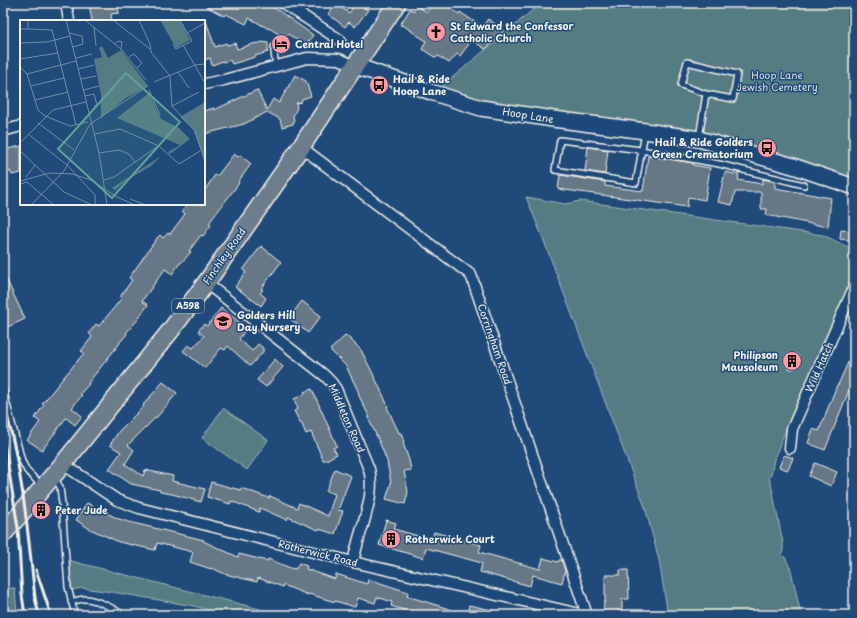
<svg xmlns="http://www.w3.org/2000/svg" width="857" height="618" font-family="'Playpen Sans',sans-serif">
  <style>
    .green { fill: #557c83; stroke: #a4b6b6 }
    .building { fill: #667886; stroke: #f4f1e8 }
    .lines { fill: none; stroke-linecap: round; stroke-linejoin: round }
    .lane-casing { stroke: #f4f1e8; stroke-width: 8 }
    .street-casing { stroke: #f4f1e8; stroke-width: 13 }
    .secondary-casing { stroke: #f4f1e8; stroke-width: 18 }
    .primary-casing { stroke: #f4f1e8; stroke-width: 20 }
    .lane { stroke: #1f4a7a; stroke-width: 5 }
    .street { stroke: #1f4a7a; stroke-width: 10 }
    .secondary { stroke: #1f4a7a; stroke-width: 15 }
    .primary { stroke: #6c7d8b; stroke-width: 17 }
    .rail { stroke: #f4f1e8; stroke-width: 3 }
    .labels { text-anchor: middle; stroke-width: 3; stroke-linejoin: round; paint-order: stroke }
    .shield { fill: #1f4a7a; stroke: #b4bfc7; stroke-width: 1 }
    .shield-label { font-size: 9px; font-weight: bold; fill: #f4f1e8 }
    .poi-label { font-size: 10px; font-weight: bold; fill: #f4f1e8; stroke: #1f4a7a; text-anchor: start }
    .park-label { font-size: 10px; fill: #dcdfd9; stroke: #1f4a7a }
    .street-label { font-size: 10px; fill: #f4f1e8; stroke: #1f4a7a }
    .inset-road { fill: none; stroke: #748da6; stroke-width: 1 }
    .view { fill: #5fa199; fill-opacity: 0.15; stroke: #5fa199; stroke-width: 2 }
    .inset-edge { fill: none; stroke: #f4f1e8; stroke-width: 2 }
  </style>
  <rect width="100%" height="100%" fill="#1f4a7a"/>
  <filter id="ink" filterUnits="userSpaceOnUse"><feTurbulence type="fractalNoise" baseFrequency=".025" numOctaves="2"/><feDisplacementMap in="SourceGraphic" scale="8" xChannelSelector="R" yChannelSelector="G"/><feConvolveMatrix kernelMatrix="1 2 1 2 8 2 1 2 1" color-interpolation-filters="sRGB"/></filter>
  <g filter="url(#ink)">
    <g class="green">
      <polygon points="541,3 854,3 854,187 699,139 434,93"/>
      <polygon points="526,197 565,204 580,201 823,235 854,250 854,276 792,414 774,459 771,475 769,477 770,482 771,484 783,543 783,553 782,556 785,557 791,570 801,615 668,615 659,560 645,507 544,241"/>
      <polygon points="223,408 268,440 247,470 202,438"/>
      <polygon points="63,559 256,608 281,615 227,615 194,606 112,592 82,588 66,591"/>
      <polygon points="3,588 15,588 17,615 3,615"/>
    </g>
    <g class="building">
      <polygon points="89,3 110,3 111,4 117,3 119,13 111,14 112,21 92,21"/>
      <polygon points="200,3 265,3 279,11 313,35 306,46 288,34 285,38 269,28 269,29 249,18 246,24 226,14 224,16"/>
      <polygon points="356,3 359,3 368,10 355,27 349,22 345,27 328,14 336,4 349,13"/>
      <polygon points="433,3 443,3 459,14 460,12 482,27 488,19 504,30 499,38 485,49 472,40 460,56 457,54 449,63 438,56 436,58 422,49 426,41 404,26 400,25 410,9 414,11 417,6 427,12"/>
      <polygon points="204,18 205,18 215,47 226,43 227,45 235,43 237,49 256,43 257,44 262,42 268,43 268,52 255,56 255,57 232,64 230,60 223,62 223,61 212,65 210,58 204,60"/>
      <polygon points="295,75 306,81 311,96 302,99 301,102 296,103 297,108 293,116 294,121 293,124 282,127 280,119 267,112 244,124 204,134 204,111 214,108 214,110 257,90 267,110 273,99 279,103"/>
      <polygon points="21,146 21,173 12,175 10,171 3,173 3,150"/>
      <polygon points="588,147 608,150 605,174 585,171"/>
      <polygon points="234,154 238,157 240,155 251,164 238,182 239,183 209,223 211,225 203,236 201,235 189,251 191,252 181,263 180,263 172,274 165,269 142,301 148,305 139,317 140,317 126,333 127,334 119,343 120,343 88,383 89,384 80,394 82,395 72,408 82,416 75,425 66,418 42,450 27,440 40,422 35,418 44,405 42,404 64,377 84,353 81,351 92,337 89,333 96,324 99,326 122,298 120,297 132,280 129,278 157,238 160,235 163,238 168,233 170,234 185,214 182,211 187,204 204,204 204,191 215,175 217,176"/>
      <polygon points="648,156 693,163 693,165 710,168 705,200 688,197 687,207 558,189 560,175 605,182 605,186 643,191"/>
      <polygon points="725,172 739,175 738,180 762,184 763,179 775,182 775,188 831,198 828,227 766,215 767,209 761,209 761,192 735,192 732,205 718,202"/>
      <polygon points="841,230 850,231 849,240 840,239"/>
      <polygon points="261,246 281,262 261,289 263,290 260,293 266,298 261,306 235,287 246,272 243,270"/>
      <polygon points="3,272 25,319 3,329"/>
      <polygon points="302,301 321,316 308,333 289,318"/>
      <polygon points="221,308 247,328 239,339 252,351 258,344 263,348 263,352 250,366 228,346 225,350 221,348 205,368 183,351 188,345 193,348 204,336 198,331 204,324 207,326"/>
      <polygon points="346,335 361,350 378,384 388,406 387,407 399,433 401,433 404,442 403,443 409,460 411,470 404,471 408,492 405,504 386,499 391,483 387,461 379,441 368,418 370,418 358,394 359,393 346,366 330,350"/>
      <polygon points="854,349 854,378 825,450 808,443 813,429 819,431 837,385 838,385"/>
      <circle cx="792" cy="361" r="8"/>
      <polygon points="275,359 283,367 266,387 257,380"/>
      <polygon points="163,382 177,393 157,417 156,417 128,445 134,450 125,464 143,476 145,470 173,476 172,481 205,489 201,502 172,494 160,492 160,490 131,484 109,469 121,452 110,445 119,431 144,406 143,405"/>
      <polygon points="312,389 337,446 333,448 337,454 326,460 323,460 311,432 306,434 301,422 300,422 294,411 298,409 294,399 305,394 304,392"/>
      <polygon points="784,455 793,458 788,470 779,467"/>
      <polygon points="815,463 837,472 831,486 809,476"/>
      <polygon points="335,469 351,476 338,510 343,511 335,534 319,529 318,530 288,517 287,520 260,508 259,512 231,501 230,504 207,497 211,482 240,490 241,488 269,498 270,496 297,508 299,503 328,516 335,494 326,491"/>
      <polygon points="87,503 96,508 119,519 129,522 204,540 203,541 238,557 239,554 267,561 268,559 293,569 294,568 296,569 299,563 307,566 306,569 335,579 336,574 367,584 368,579 408,592 407,596 462,613 461,615 409,615 410,612 391,606 392,602 377,597 375,603 358,598 355,607 335,601 335,602 325,599 309,594 308,595 283,585 283,587 258,578 257,582 225,574 212,568 211,569 190,562 193,552 157,543 155,550 119,542 90,529 76,520"/>
      <polygon points="386,520 396,523 394,529 432,540 434,532 481,545 479,552 540,569 543,558 558,562 559,560 562,560 565,571 562,583 533,575 530,586 480,572 482,563 426,548 423,558 379,545"/>
      <polygon points="620,570 628,570 629,599 622,599 622,610 618,610 618,615 603,615 604,602 605,602 605,575 620,575"/>
      <polygon points="469,605 496,611 495,615 467,615"/>
    </g>
    <g class="lines">
      <g class="lane-casing">
        <g id="lane">
          <polyline points="276,66 274,53 274,47 277,44"/>
          <polyline points="645,132 636,183 555,170 560,140 641,150 719,164 804,185"/>
          <polyline points="699,138 706,94 733,99 737,74 687,62 681,85 706,94"/>
          <polyline points="3,389 22,461 27,471 41,485"/>
          <polyline points="55,479 60,487 62,504 68,587 75,615"/>
          <path d="M71 602C75 601 80 599 84 599 94 598 115 609 123 615"/>
        </g>
      </g>
      <g class="street-casing">
        <g id="street">
          <polyline points="66,3 69,21"/>
          <polyline points="283,3 340,40"/>
          <polyline points="204,84 224,80 307,58 339,59 356,66"/>
          <polyline points="3,131 21,126"/>
          <polyline points="301,147 471,275 587,615"/>
          <path d="M206 283 324 375 331 382 336 389 369 469C374 488 368 507 363 525 359 537 356 549 353 562"/>
          <polyline points="790,448 792,429 854,287"/>
          <polyline points="63,464 117,500 139,508 353,562 584,615"/>
        </g>
      </g>
      <g class="secondary-casing">
        <polyline id="secondary" points="356,66 434,93 481,108 553,119 645,131 699,139 793,166 854,187"/>
      </g>
      <g class="primary-casing">
        <polyline id="primary" points="3,534 63,464 171,330 206,283 301,147 397,3"/>
      </g>
      <use href="#lane" class="lane"/>
      <use href="#street" class="street"/>
      <use href="#secondary" class="secondary"/>
      <use href="#primary" class="primary"/>
      <g class="rail">
        <path d="M3 401C22 465 28 532 35 598"/>
        <polyline points="3,434 18,528 22,595 25,615"/>
        <polyline points="36,570 51,615"/>
        <polyline points="34,594 39,615"/>
      </g>
    </g>
  </g>
  <defs>
    <g id="church-disc" transform="scale(1)"><circle r="9.5" fill="#ff9aa2" stroke="#1f4a7a"/><path d="M-1.2-6h2.4v3.5h3.3v2.4h-3.3V6h-2.4V-.1h-3.3v-2.4h3.3Z" fill="#111"/></g>
    <g id="hotel-disc" transform="scale(1)"><circle r="9.5" fill="#ff9aa2" stroke="#1f4a7a"/><path d="M-6-4.5h1.5V1H6V5H4.5V3h-9V5H-6ZM-4 0a1.8 1.8 0 1 1 3.6 0ZM.5 0V-2.5h3Q6-2.5 6 0Z" fill="#111"/></g>
    <g id="bus-disc" transform="scale(1)"><circle r="9.5" fill="#ff9aa2" stroke="#1f4a7a"/><path d="M-5-6H5V4H4V6H2V4H-2V6H-4V4H-5ZM-3.5-4V0h7V-4ZM-3.5 1.2v1.5H-2V1.2ZM2 1.2v1.5H3.5V1.2Z" fill="#111"/></g>
    <g id="school-disc" transform="scale(1)"><circle r="9.5" fill="#ff9aa2" stroke="#1f4a7a"/><path d="M0-5L7-2L0 1L-7-2ZM-4 1L0 2.5L4 1V4Q0 6-4 4Z" fill="#111"/></g>
    <g id="building-disc" transform="scale(1)"><circle r="9.5" fill="#ff9aa2" stroke="#1f4a7a"/><path d="M-4-6H4V6H1V3H-1V6H-4ZM-2.5-4.3h1.7v1.8h-1.7ZM.8-4.3h1.7v1.8H.8ZM-2.5-1h1.7V.8h-1.7ZM.8-1h1.7V.8H.8Z" fill="#111"/></g>
  </defs>
  <g fill-rule="evenodd">
    <use href="#church-disc" x="436" y="32"/>
    <use href="#hotel-disc" x="281" y="44"/>
    <use href="#bus-disc" x="379" y="85"/>
    <use href="#bus-disc" x="767" y="148"/>
    <use href="#school-disc" x="223" y="321"/>
    <use href="#building-disc" x="792" y="361"/>
    <use href="#building-disc" x="41" y="510"/>
    <use href="#building-disc" x="391" y="539"/>
  </g>
  <g class="labels">
    <rect class="shield" x="172" y="299" width="32" height="14" rx="3"/>
    <g class="shield-label">
      <text x="188" y="309">A598</text>
    </g>
    <g class="poi-label">
      <text x="450" y="30">St Edward the Confessor<tspan x="450" dy="12">Catholic Church</tspan></text>
      <text x="295" y="48">Central Hotel</text>
      <text x="393" y="83">Hail &amp; Ride<tspan x="393" dy="12">Hoop Lane</tspan></text>
      <text x="753" y="146" text-anchor="end">Hail &amp; Ride Golders<tspan x="753" dy="12">Green Crematorium</tspan></text>
      <text x="237" y="319">Golders Hill<tspan x="237" dy="12">Day Nursery</tspan></text>
      <text x="778" y="359" text-anchor="end">Philipson<tspan x="778" dy="12">Mausoleum</tspan></text>
      <text x="55" y="514">Peter Jude</text>
      <text x="405" y="543">Rotherwick Court</text>
    </g>
    <g class="park-label">
      <text x="777" y="79">Hoop Lane<tspan x="777" dy="12">Jewish Cemetery</tspan></text>
    </g>
    <g class="street-label">
      <text transform="translate(528 115) rotate(9)" y="4">Hoop Lane</text>
      <text transform="translate(224 256) rotate(-55)" y="4">Finchley Road</text>
      <text transform="translate(495 344) rotate(71)" y="4">Corringham Road</text>
      <text transform="translate(819 367) rotate(-66)" y="4">Wild Hatch</text>
      <text transform="translate(347 418) rotate(66)" y="4">Middleton Road</text>
      <text transform="translate(318 553) rotate(14)" y="4">Rotherwick Road</text>
    </g>
  </g>
  <g transform="translate(20 20)">
    <rect width="185" height="185" fill="#1f4a7a"/>
    <path d="M140 0H160L170 20 156 28ZM82 26 88 38 101 30 128 66 106 78 81 98V75L74 39 82 37 79 28ZM129 73 141 99 159 108 170 119 150 134 148 132 160 125 97 98ZM185 82V142L173 109 160 97ZM141 136 131 146 107 160 95 170 92 168Z" fill="#557c83"/>
    <path class="inset-road" d="M46 0 79 133 87 185M65 0 101 29 126 60M93 0 130 29M119 0 130 24 131 32 150 56 152 86 175 111 185 142M74 7 76 26M0 9H8V0M8 9 32 10 56 105M49 13 62 16 63 24 53 27M167 13 185 3M0 23 27 22 50 16M95 23 99 21 102 22 101 29M153 24 156 29 172 21 160 0M163 25 185 63M109 37 114 34 122 43 117 48M56 38 72 34M0 39 38 33M0 47 7 54 18 90 25 96 50 106 68 102M58 49 74 45M158 52 169 68M7 54 56 41M61 59 76 56M134 62 175 45 185 44M11 66 44 58M64 70 79 66M129 70 140 95M65 76 74 74 77 85 74 86M15 80 48 72M152 86 179 72M18 103 54 130M8 114 47 145M75 114 100 109 139 126 159 144 180 131M0 123 33 90 66 82M0 131 44 172 72 185M79 133 99 130 109 134 115 142M47 145 75 175V185M6 157 15 145M84 160 94 157 138 126M0 161 30 153 52 154 71 160 97 177 115 185M0 164 7 162 34 185M110 179 126 185M11 185 44 151 70 104 128 66"/>
    <path class="view" d="M106 53 160 102 92 178 38 129Z"/>
    <rect width="185" height="185" class="inset-edge"/>
  </g>
  <rect width="857" height="618" fill="none" stroke="#1f4a7a" stroke-width="16"/>
  <rect x="8" y="8" width="841" height="602" fill="none" stroke="#f4f1e8" stroke-width="1.5" filter="url(#ink)"/>
</svg>
